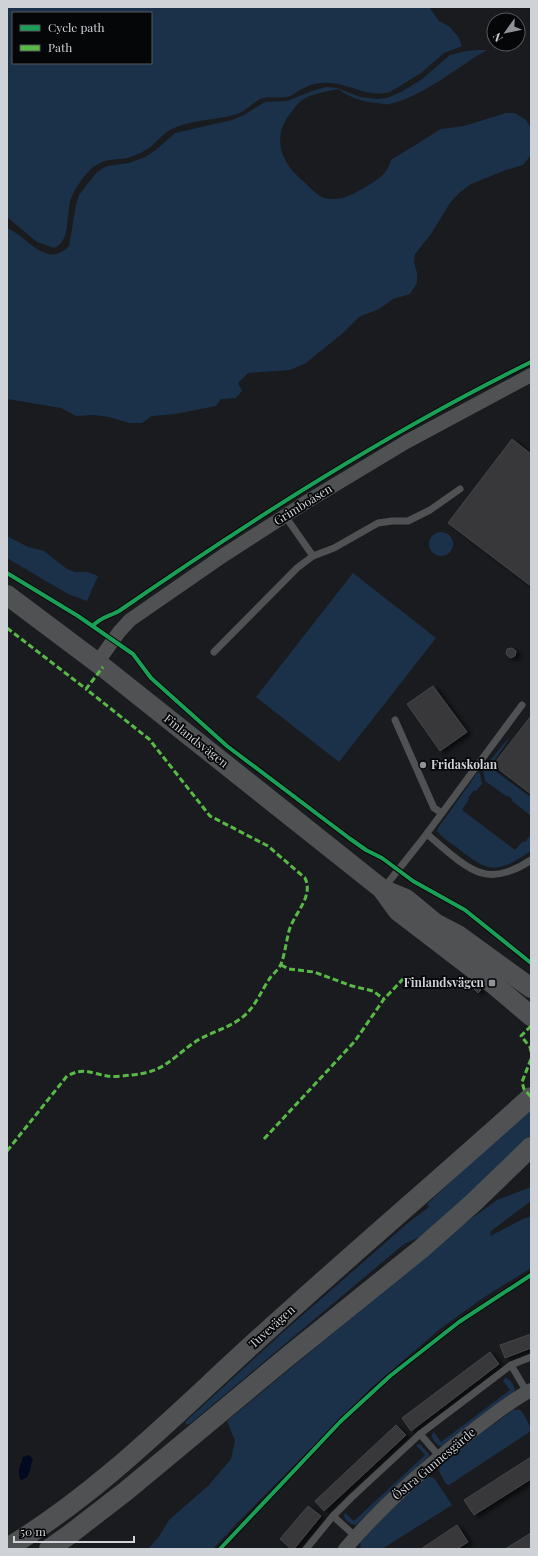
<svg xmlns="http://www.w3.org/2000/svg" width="538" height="1556" font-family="'Playfair Display',serif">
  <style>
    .green { fill: #1b3149; fill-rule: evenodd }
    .water { fill: #020a22 }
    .building { fill: #37393b; stroke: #444649; filter: url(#shadow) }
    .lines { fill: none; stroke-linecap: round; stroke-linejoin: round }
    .lane { stroke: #4f5153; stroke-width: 7 }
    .street { stroke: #4f5153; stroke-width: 14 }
    .secondary { stroke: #4f5153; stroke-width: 20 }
    .quiet { stroke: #58b947; stroke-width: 3; stroke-dasharray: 6 3; stroke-linecap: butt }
    .cycleway-casing { stroke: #050608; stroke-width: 6 }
    .cycleway { stroke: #1a9f57; stroke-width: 4 }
    .poi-dot { fill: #8f9296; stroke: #050608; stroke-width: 1.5 }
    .labels { text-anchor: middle; stroke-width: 3.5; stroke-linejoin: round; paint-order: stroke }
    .street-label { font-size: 12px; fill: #cfd2d6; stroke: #050608 }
    .poi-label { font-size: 12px; font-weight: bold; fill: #cfd2d6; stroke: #050608; text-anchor: start }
  </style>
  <defs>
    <filter id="shadow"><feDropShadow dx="4.5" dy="2.5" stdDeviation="2" flood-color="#0009"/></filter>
  </defs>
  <rect width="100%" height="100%" fill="#191b1e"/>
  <g class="green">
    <path d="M7 7H429L439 21 450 27 459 38 462 46 444 53 421 73 390 92C366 99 346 80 322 83 316 83 308 85 302 89 297 91 292 97 286 97 277 99 269 95 260 99 251 104 244 113 234 115 216 120 189 120 172 129 163 133 157 142 149 148 144 151 139 154 133 156 122 161 110 157 98 164 86 171 74 189 70 202 66 217 71 241 54 248L37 242 7 217ZM13 13H151V63H13Z"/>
    <path d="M477 50H487C457 67 424 96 390 104 387 105 382 104 378 103 362 102 351 98 338 89 326 92 311 93 301 101 298 103 295 107 293 110 271 135 279 161 303 181 309 186 317 196 325 198 341 202 353 194 367 186 379 179 387 174 391 160L441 129 464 126 506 113H515L526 120 531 128V155L523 165 506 170 471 184 459 193 450 203 431 234 415 254 414 262 417 273V283L410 294 393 299 379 309 359 317 343 333 306 363 290 370 248 373 238 383 242 391 236 398 221 399 216 406 175 414 152 416 142 423H129L109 417 94 415 76 416 61 408 7 399V228C27 236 47 270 69 246L76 205 79 195 97 172 107 166 129 163 145 157 157 149 175 133 232 120 244 115 265 102 287 101 312 91 326 87 337 88 360 97 378 99 387 98 401 92 421 80 450 55 466 51Z"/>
    <circle cx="441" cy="544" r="12"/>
    <polygon points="7,536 28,547 44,551 67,569 75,572 88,572 98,576 87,601 68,594 7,558"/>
    <polygon points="353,573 436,638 339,762 256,697"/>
    <polygon points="509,739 490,767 531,797 531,816 512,801 512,799 508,796 506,796 485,781 483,769 507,740"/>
    <path d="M478 772 480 774 482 784 476 791 474 790 468 798 469 799 462 810 515 850 523 841 525 842 531 834V851C498 873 489 874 459 849 452 844 442 838 437 831L438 828Z"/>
    <polygon points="531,1106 531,1140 426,1234 404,1244 191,1423 186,1425 185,1422 281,1334 409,1222 429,1207 427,1204"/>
    <polygon points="531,1187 531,1201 491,1231 490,1236 523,1219 531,1216 531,1268 483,1298 440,1329 370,1389 241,1519 213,1549 148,1549 158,1538 169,1520 209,1485 231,1459 235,1441 227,1421 397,1280 447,1236 497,1200"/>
    <path d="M505 1378C511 1379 514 1386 515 1391L513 1393 442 1447C437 1445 431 1439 432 1434L434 1432 441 1442 510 1390 503 1381Z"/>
    <path d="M513 1410C515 1410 518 1409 520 1410 524 1413 531 1427 531 1431L449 1485 446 1484 439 1471 440 1466 465 1445Z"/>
    <path d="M420 1444 429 1454V1456L356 1525C351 1525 345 1521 344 1515L345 1513 354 1521 425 1455 416 1445Z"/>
    <polygon points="427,1477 430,1477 434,1478 452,1505 382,1549 361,1549 360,1542 390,1510"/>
  </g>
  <path class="water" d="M29 1455 33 1459C29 1467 32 1478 21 1480 16 1470 21 1466 23 1457Z"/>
  <g class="building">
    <polygon points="512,439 531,454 531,586 448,523"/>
    <polygon points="512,648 516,651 515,656 510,658 506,654 507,649"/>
    <polygon points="433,686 467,732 440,751 407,704"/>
    <polygon points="531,716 531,794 493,765"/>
    <polygon points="475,984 481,990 478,993 472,987"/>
    <polygon points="531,1334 531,1348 505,1358 500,1345"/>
    <polygon points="490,1352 499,1364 411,1431 402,1418"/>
    <polygon points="396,1425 406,1435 324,1511 315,1501"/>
    <polygon points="531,1457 531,1479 474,1515 464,1500"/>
    <polygon points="308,1506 321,1516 294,1549 291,1549 280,1539"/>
    <polygon points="457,1525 468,1542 457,1549 421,1549"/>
    <polygon points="531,1533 531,1549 505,1549"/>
  </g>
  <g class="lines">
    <g class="lane">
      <polyline points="285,516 313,556"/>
      <polyline points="214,652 297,568 313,556 334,548 378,523 392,521 408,521 430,510 460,489"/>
      <polyline points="395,720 434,808 442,813"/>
      <path d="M427 834C440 845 465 869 482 873 498 878 518 869 531 860"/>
      <polyline points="383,889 422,840 522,705"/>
      <polyline points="511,1365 527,1392"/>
      <polyline points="420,1434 440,1457"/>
      <polyline points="333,1516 355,1536"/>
      <polyline points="306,1549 333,1516 352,1497 420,1434 511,1365 531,1357"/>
    </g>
    <g class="street">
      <polyline points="97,663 119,632 130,620 224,555 308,501 406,442 531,375"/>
      <path d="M345 1549C381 1507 422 1470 466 1436 487 1420 508 1402 531 1390"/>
    </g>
    <g class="secondary">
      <polyline points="7,595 103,667 382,889 406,899 435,923 458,935 531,988"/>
      <polyline points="382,889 398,911 492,983 531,1016"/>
      <path d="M7 1548C98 1494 177 1413 255 1342 346 1259 440 1179 531 1097"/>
      <polyline points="49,1549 69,1535 126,1491 286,1358 421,1249 473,1203 531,1147"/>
    </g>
    <g class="quiet">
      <polyline points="7,628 86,689 103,667"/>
      <polyline points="281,965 289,969 314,972 352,986 373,991 384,999"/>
      <polyline points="531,1026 521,1036 530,1047 531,1052"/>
      <polyline points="531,1059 522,1082 524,1089 531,1097"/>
      <polyline points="264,1139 355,1041 384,999 404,978"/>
      <path d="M7 1151 67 1076C84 1067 90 1073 107 1076 114 1077 124 1076 131 1075 163 1072 169 1061 192 1044 207 1033 225 1030 240 1019 254 1010 261 991 270 978 274 973 279 969 281 964 285 954 286 942 289 931 294 913 314 897 305 878L268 846 210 816 149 739 86 689"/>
    </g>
    <g class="cycleway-casing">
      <g id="cycleway">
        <polyline points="7,573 78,616 133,654 151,678 227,746 349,838 366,850 382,858 413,881 465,910 531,963"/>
        <path d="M93 626C99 618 110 616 119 611 251 520 387 433 531 362"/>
        <polyline points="220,1549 341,1421 390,1376 459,1322 531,1275"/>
      </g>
    </g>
    <use href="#cycleway" class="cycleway"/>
  </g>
  <g class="poi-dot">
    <circle cx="423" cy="765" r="4"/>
    <rect x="488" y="979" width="8" height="8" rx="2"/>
  </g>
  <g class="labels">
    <g class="street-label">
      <text transform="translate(303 505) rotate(-32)" y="4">Grimboåsen</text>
      <text transform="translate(196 741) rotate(38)" y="4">Finlandsvägen</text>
      <text transform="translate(272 1327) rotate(-42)" y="4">Tuvevägen</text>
      <text transform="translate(434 1464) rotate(-40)" y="4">Östra Gunnesgärde</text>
    </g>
    <g class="poi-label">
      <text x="431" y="769">Fridaskolan</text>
      <text x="484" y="987" text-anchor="end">Finlandsvägen</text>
    </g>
  </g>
  <rect width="538" height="1556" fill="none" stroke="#cfd2d6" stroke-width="16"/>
  <rect x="12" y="12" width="140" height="52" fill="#050608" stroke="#56585a"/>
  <rect x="20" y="25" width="20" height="6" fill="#1a9f57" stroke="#56585a"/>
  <text x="48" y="32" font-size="12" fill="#cfd2d6">Cycle path</text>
  <rect x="20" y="45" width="20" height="6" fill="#58b947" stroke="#56585a"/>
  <text x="48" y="52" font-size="12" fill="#cfd2d6">Path</text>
  <g transform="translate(506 32) rotate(237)"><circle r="19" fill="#050608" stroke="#56585a"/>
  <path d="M0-3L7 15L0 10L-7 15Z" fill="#8f9296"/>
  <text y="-6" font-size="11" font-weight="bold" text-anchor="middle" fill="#cfd2d6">N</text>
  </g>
  <path d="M14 1536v6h120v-6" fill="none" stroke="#cfd2d6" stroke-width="2"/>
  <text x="20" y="1536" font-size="12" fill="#cfd2d6" stroke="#050608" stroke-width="3" paint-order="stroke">50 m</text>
</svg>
